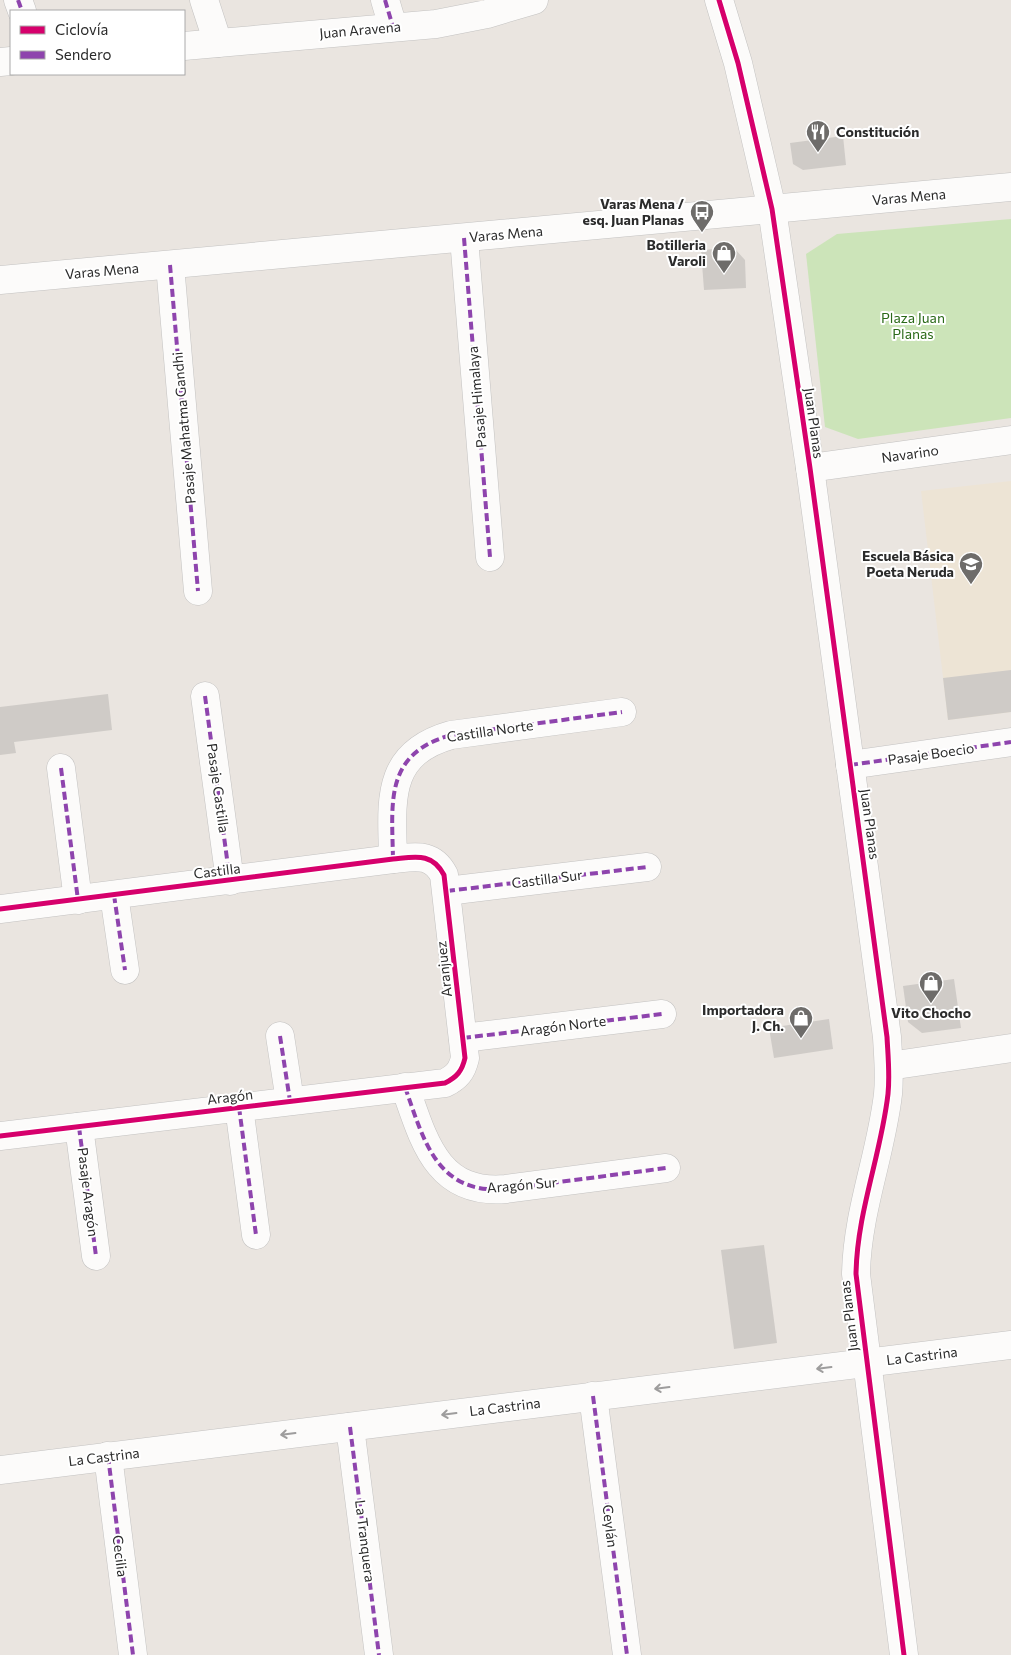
<svg xmlns="http://www.w3.org/2000/svg" width="1011" height="1655" font-family="Commissioner,sans-serif">
  <style>
    .education { fill: #ede4d5 }
    .green { fill: #cce4b9 }
    .building { fill: #cfcbc7 }
    .lines { fill: none; stroke-linecap: round; stroke-linejoin: round }
    .minor-casing { stroke: #c3c2c1; stroke-width: 29 }
    .tertiary-casing { stroke: #c3c2c1; stroke-width: 29 }
    .minor { stroke: #fcfbfa; stroke-width: 28 }
    .tertiary { stroke: #fcfbfa; stroke-width: 28 }
    .quiet { stroke: #8e44ad; stroke-width: 4; stroke-dasharray: 8 4; stroke-linecap: butt }
    .cycleway-casing { stroke: #fff; stroke-width: 8 }
    .cycleway { stroke: #d6006c; stroke-width: 5 }
    .oneway { stroke: #9e9d9d }
    .labels { text-anchor: middle; stroke-width: 4; stroke-linejoin: round; paint-order: stroke }
    .street-label { font-size: 14px; fill: #2b2b2b; stroke: #fff }
    .poi-label { font-size: 14px; font-weight: bold; fill: #2b2b2b; stroke: #fff; text-anchor: end }
    .park-label { font-size: 14px; fill: #2b6a19; stroke: #fff }
  </style>
  <rect width="100%" height="100%" fill="#eae5e0"/>
  <polygon class="education" points="1011,481 1011,712 948,720 921,491"/>
  <polygon class="green" points="1011,219 1011,418 858,439 825,427 806,254 837,234"/>
  <g class="building">
    <polygon points="843,136 846,165 803,170 793,164 790,143"/>
    <polygon points="734,248 745,260 746,288 704,290 701,250"/>
    <polygon points="1011,670 1011,712 948,720 943,678"/>
    <polygon points="108,694 112,730 14,742 16,753 0,755 0,707"/>
    <polygon points="954,979 961,1028 922,1033 908,1022 903,986"/>
    <polygon points="829,1019 833,1049 774,1058 769,1028"/>
    <polygon points="764,1245 777,1343 734,1349 721,1250"/>
  </g>
  <g class="lines">
    <g class="minor-casing">
      <g id="minor">
        <polyline points="18,0 22,11"/>
        <polyline points="204,0 218,43"/>
        <polyline points="385,0 393,27"/>
        <path d="M719 0 738 63 772 209 810 468 887 1037C888 1056 890 1075 888 1094 881 1155 857 1212 856 1274L904 1655"/>
        <polyline points="184,46 436,24 487,14 534,0"/>
        <polyline points="0,62 11,61"/>
        <polyline points="464,238 490,557"/>
        <polyline points="170,265 198,591"/>
        <polyline points="810,468 1011,440"/>
        <polyline points="205,696 230,881"/>
        <polyline points="850,765 1011,742"/>
        <polyline points="61,768 78,900"/>
        <path d="M393 859C392 802 384 754 451 735L622 712"/>
        <polyline points="447,891 647,867"/>
        <polyline points="114,895 125,970"/>
        <path d="M0 909 393 859C415 857 432 852 444 875L465 1058C462 1071 457 1077 445 1083L0 1136"/>
        <polyline points="280,1036 290,1101"/>
        <polyline points="463,1038 662,1014"/>
        <polyline points="889,1066 1011,1048"/>
        <path d="M405 1087C424 1141 437 1195 506 1189L666 1168"/>
        <polyline points="239,1107 256,1235"/>
        <polyline points="79,1127 96,1256"/>
        <polyline points="593,1396 627,1655"/>
        <polyline points="350,1427 379,1655"/>
        <polyline points="108,1456 133,1655"/>
        <polyline points="0,1470 1011,1345"/>
      </g>
    </g>
    <g class="tertiary-casing">
      <polyline id="tertiary" points="0,280 1011,187"/>
    </g>
    <use href="#minor" class="minor"/>
    <use href="#tertiary" class="tertiary"/>
    <g class="quiet">
      <polyline points="18,0 22,11"/>
      <polyline points="385,0 393,27"/>
      <polyline points="464,238 490,557"/>
      <polyline points="170,265 198,591"/>
      <polyline points="205,696 230,881"/>
      <polyline points="850,765 1011,742"/>
      <polyline points="61,768 78,900"/>
      <path d="M393 859C392 802 384 754 451 735L622 712"/>
      <polyline points="447,891 647,867"/>
      <polyline points="114,895 125,970"/>
      <polyline points="280,1036 290,1101"/>
      <polyline points="463,1038 662,1014"/>
      <path d="M405 1087C424 1141 437 1195 506 1189L666 1168"/>
      <polyline points="239,1107 256,1235"/>
      <polyline points="79,1127 96,1256"/>
      <polyline points="593,1396 627,1655"/>
      <polyline points="350,1427 379,1655"/>
      <polyline points="108,1456 133,1655"/>
    </g>
    <g class="cycleway-casing">
      <g id="cycleway">
        <path d="M719 0 738 63 772 209 810 468 887 1037C888 1056 890 1075 888 1094 881 1155 857 1212 856 1274L904 1655"/>
        <path d="M0 909 393 859C415 857 432 852 444 875L465 1058C462 1071 457 1077 445 1083L0 1136"/>
      </g>
    </g>
    <use href="#cycleway" class="cycleway"/>
  </g>
  <defs><path id="oneway-shaft" d="M-6 0H5M1.5-3L5.5 0L1.5 3" fill="none" stroke-width="1.6" stroke-linecap="round" stroke-linejoin="round" transform="scale(1.25)"/></defs>
  <g class="oneway">
    <use href="#oneway-shaft" transform="translate(824 1368) rotate(173)"/>
    <use href="#oneway-shaft" transform="translate(662 1388) rotate(173)"/>
    <use href="#oneway-shaft" transform="translate(449 1414) rotate(173)"/>
    <use href="#oneway-shaft" transform="translate(288 1434) rotate(173)"/>
  </g>
  <defs>
    <g id="restaurant-pin" transform="scale(1.25)"><path d="M0 17L-7.5 6A9.5 9.5 0 1 1 7.5 6Z" fill="#6e6c6a" stroke="#fff"/><path d="M-5-6h1v4h1v-4h1v4h1v-4h1v5L-1.5 .5V6h-2V.5L-5-1ZM5-6V6H3V1.5H1.5Q1.5-4 5-6Z" fill="#fff"/></g>
    <g id="bus-pin" transform="scale(1.25)"><path d="M0 17L-7.5 6A9.5 9.5 0 1 1 7.5 6Z" fill="#6e6c6a" stroke="#fff"/><path d="M-5-6H5V4H4V6H2V4H-2V6H-4V4H-5ZM-3.5-4V0h7V-4ZM-3.5 1.2v1.5H-2V1.2ZM2 1.2v1.5H3.5V1.2Z" fill="#fff"/></g>
    <g id="shop-pin" transform="scale(1.25)"><path d="M0 17L-7.5 6A9.5 9.5 0 1 1 7.5 6Z" fill="#6e6c6a" stroke="#fff"/><path d="M-5-2.5h2.3a2.7 3.5 0 0 1 5.4 0H5L5.5 6h-11ZM-1.5-2.5h3a1.5 2.3 0 0 0-3 0Z" fill="#fff"/></g>
    <g id="school-pin" transform="scale(1.25)"><path d="M0 17L-7.5 6A9.5 9.5 0 1 1 7.5 6Z" fill="#6e6c6a" stroke="#fff"/><path d="M0-5L7-2L0 1L-7-2ZM-4 1L0 2.5L4 1V4Q0 6-4 4Z" fill="#fff"/></g>
  </defs>
  <g fill-rule="evenodd">
    <use href="#restaurant-pin" x="818" y="132"/>
    <use href="#bus-pin" x="702" y="212"/>
    <use href="#shop-pin" x="724" y="253"/>
    <use href="#school-pin" x="971" y="564"/>
    <use href="#shop-pin" x="931" y="983"/>
    <use href="#shop-pin" x="801" y="1018"/>
  </g>
  <g class="labels">
    <g class="street-label">
      <text transform="translate(360 30) rotate(-5)" y="5">Juan Aravena</text>
      <text transform="translate(909 197) rotate(-5)" y="5">Varas Mena</text>
      <text transform="translate(506 234) rotate(-5)" y="5">Varas Mena</text>
      <text transform="translate(102 271) rotate(-5)" y="5">Varas Mena</text>
      <text transform="translate(477 397) rotate(-95)" y="5">Pasaje Himalaya</text>
      <text transform="translate(814 423) rotate(82)" y="5">Juan Planas</text>
      <text transform="translate(184 428) rotate(-95)" y="5">Pasaje Mahatma Gandhi</text>
      <text transform="translate(910 454) rotate(-8)" y="5">Navarino</text>
      <text transform="translate(490 731) rotate(-8)" y="5">Castilla Norte</text>
      <text transform="translate(931 754) rotate(-8)" y="5">Pasaje Boecio</text>
      <text transform="translate(218 788) rotate(82)" y="5">Pasaje Castilla</text>
      <text transform="translate(870 824) rotate(82)" y="5">Juan Planas</text>
      <text transform="translate(217 871) rotate(-7)" y="5">Castilla</text>
      <text transform="translate(547 879) rotate(-7)" y="5">Castilla Sur</text>
      <text transform="translate(444 969) rotate(-96)" y="5">Aranjuez</text>
      <text transform="translate(563 1026) rotate(-7)" y="5">Aragón Norte</text>
      <text transform="translate(230 1097) rotate(-7)" y="5">Aragón</text>
      <text transform="translate(522 1185) rotate(-5)" y="5">Aragón Sur</text>
      <text transform="translate(88 1192) rotate(83)" y="5">Pasaje Aragón</text>
      <text transform="translate(849 1316) rotate(-97)" y="5">Juan Planas</text>
      <text transform="translate(922 1356) rotate(-7)" y="5">La Castrina</text>
      <text transform="translate(505 1407) rotate(-7)" y="5">La Castrina</text>
      <text transform="translate(104 1457) rotate(-7)" y="5">La Castrina</text>
      <text transform="translate(610 1526) rotate(83)" y="5">Ceylán</text>
      <text transform="translate(365 1541) rotate(83)" y="5">La Tranquera</text>
      <text transform="translate(120 1556) rotate(83)" y="5">Cecilia</text>
    </g>
    <g class="poi-label">
      <text x="836" y="137" text-anchor="start">Constitución</text>
      <text x="684" y="209">Varas Mena /<tspan x="684" dy="16">esq. Juan Planas</tspan></text>
      <text x="706" y="250">Botilleria<tspan x="706" dy="16">Varoli</tspan></text>
      <text x="954" y="561">Escuela Básica<tspan x="954" dy="16">Poeta Neruda</tspan></text>
      <text x="784" y="1015">Importadora<tspan x="784" dy="16">J. Ch.</tspan></text>
      <text x="931" y="1018" text-anchor="middle">Vito Chocho</text>
    </g>
    <g class="park-label">
      <text x="913" y="323">Plaza Juan<tspan x="913" dy="16">Planas</tspan></text>
    </g>
  </g>
  <rect x="10" y="10" width="175" height="65" fill="#ffffff" stroke="#aaaaaa"/>
  <rect x="20" y="26" width="25" height="8" fill="#d6006c" stroke="#aaaaaa"/>
  <text x="55" y="35" font-size="15" fill="#2b2b2b">Ciclovía</text>
  <rect x="20" y="51" width="25" height="8" fill="#8e44ad" stroke="#aaaaaa"/>
  <text x="55" y="60" font-size="15" fill="#2b2b2b">Sendero</text>
</svg>
